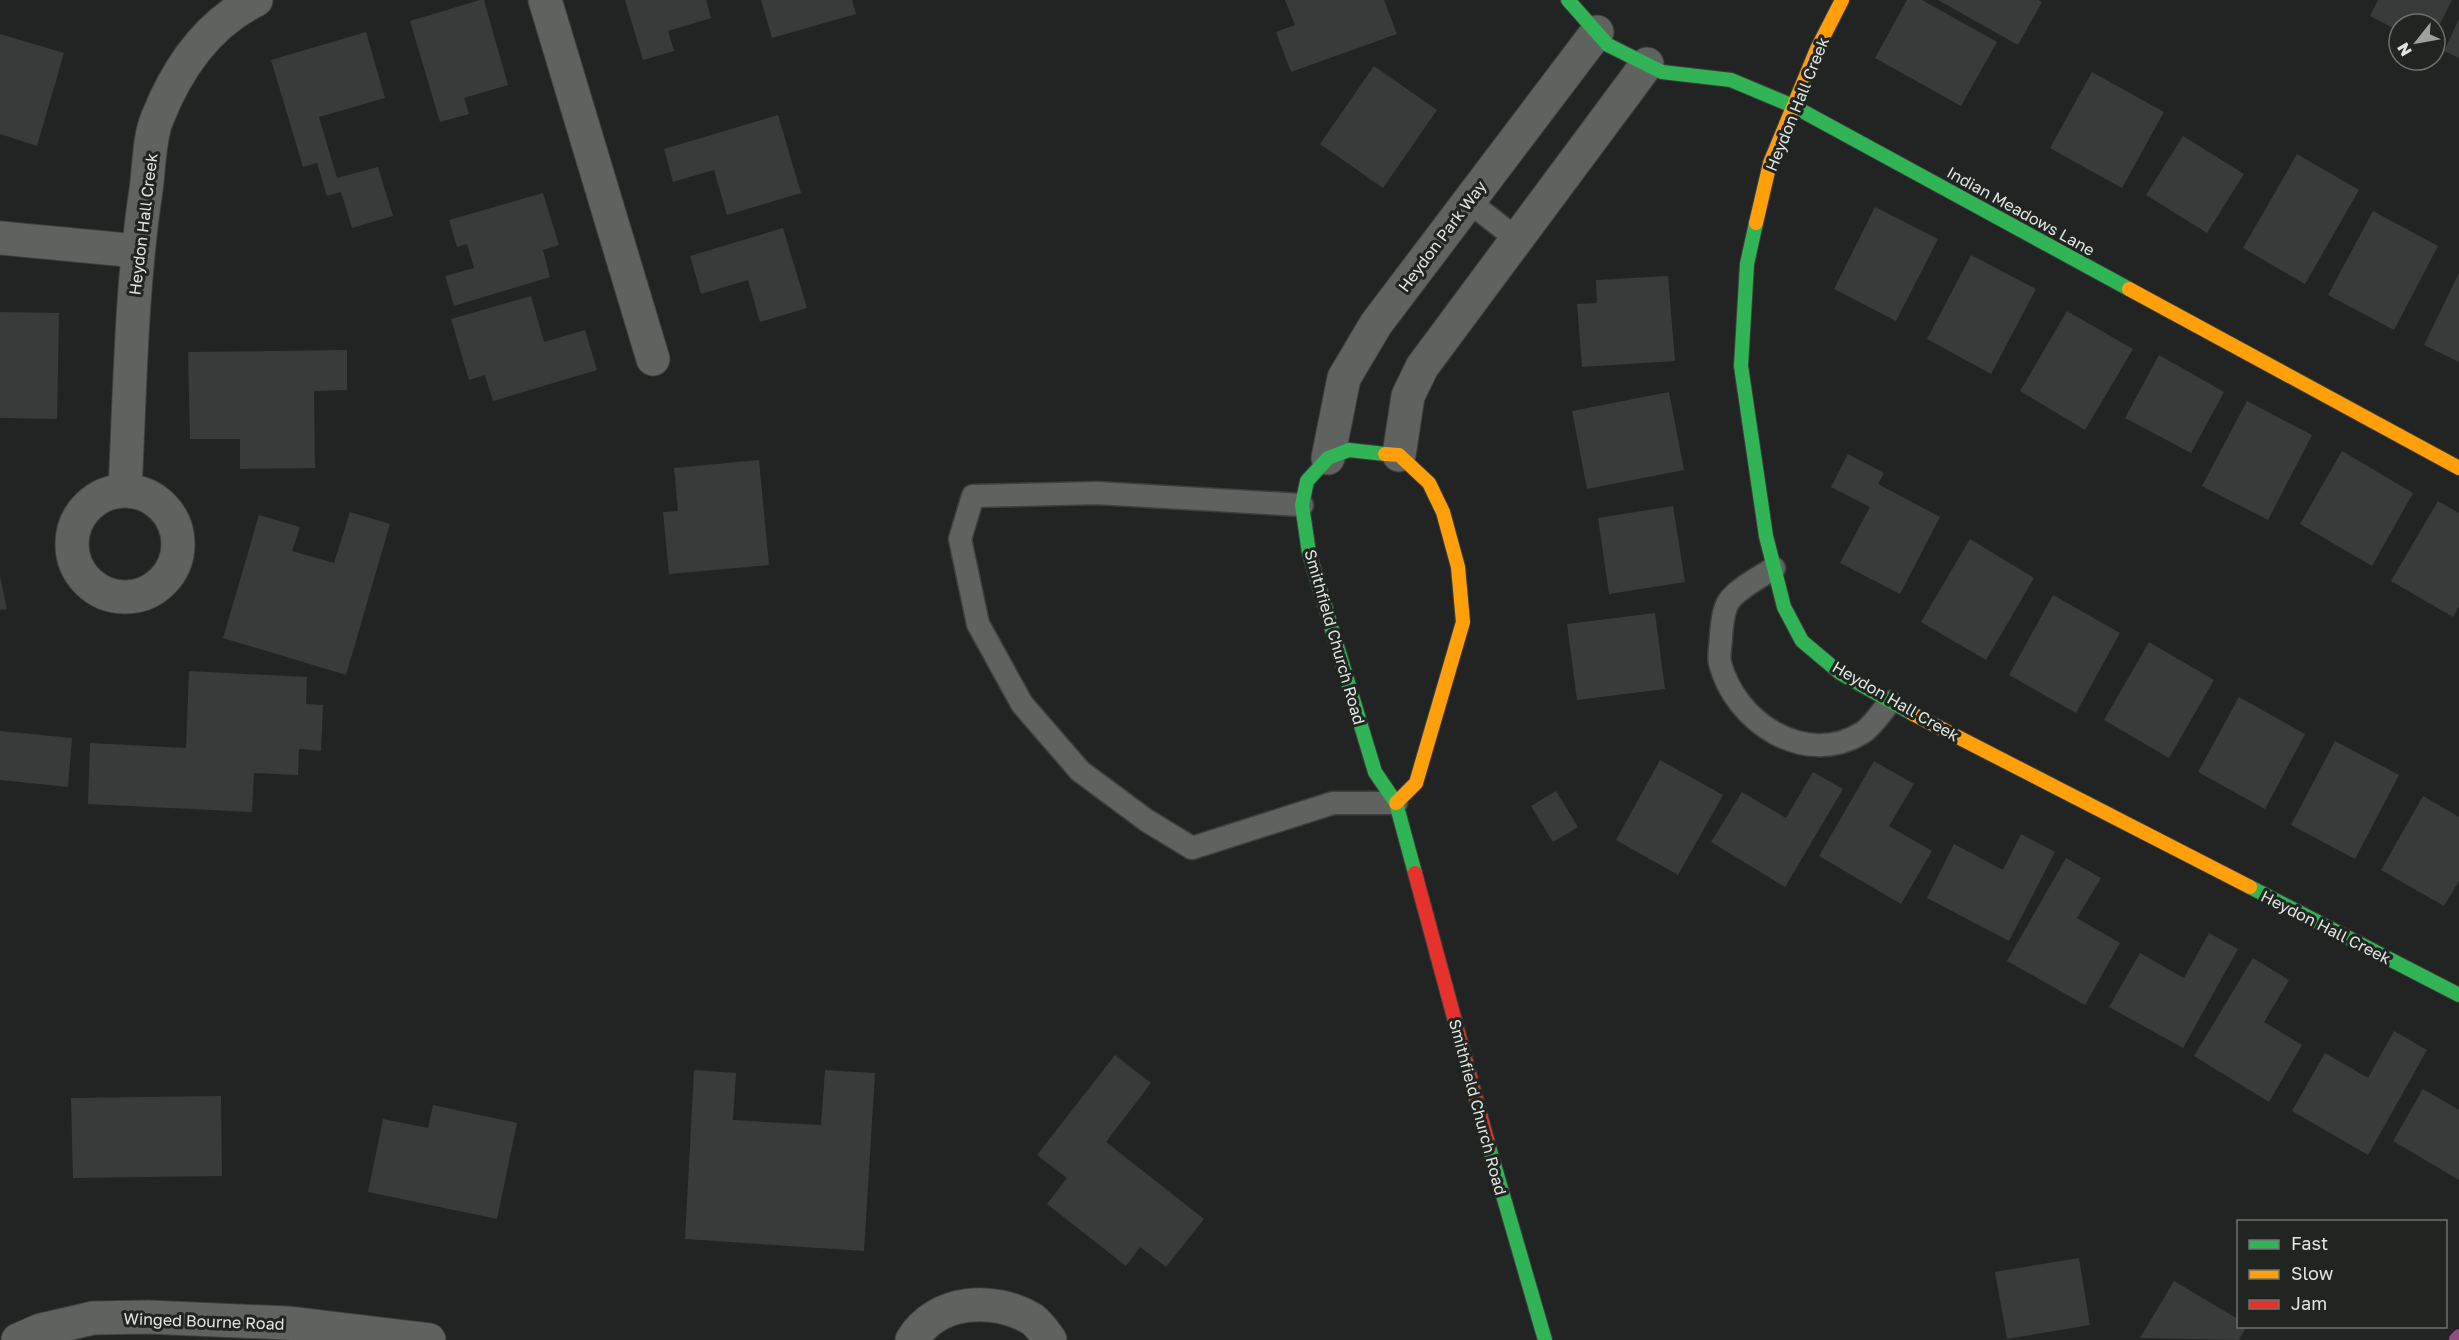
<svg xmlns="http://www.w3.org/2000/svg" width="2459" height="1340" font-family="'Golos Text',sans-serif">
  <style>
    .lines { fill: none; stroke-linecap: round; stroke-linejoin: round }
    .stream { stroke: #904e7e; stroke-width: 12 }
    .building { fill: #383b39 }
    .lane-casing { stroke: #3e403e; stroke-width: 25 }
    .street-casing { stroke: #3e403e; stroke-width: 35 }
    .fast-casing { stroke: #3e403e; stroke-width: 16 }
    .slow-casing { stroke: #3e403e; stroke-width: 16 }
    .jam-casing { stroke: #3e403e; stroke-width: 16 }
    .lane { stroke: #606260; stroke-width: 22 }
    .street { stroke: #606260; stroke-width: 33 }
    .fast { stroke: #30b455; stroke-width: 14 }
    .slow { stroke: #ff9f0a; stroke-width: 14 }
    .jam { stroke: #e5322d; stroke-width: 14 }
    .labels { text-anchor: middle; stroke-width: 6; stroke-linejoin: round; paint-order: stroke }
    .street-label { font-size: 16px; fill: #e1e5e2; stroke: #202521 }
  </style>
  <rect width="100%" height="100%" fill="#212422"/>
  <g class="lines">
    <polyline class="stream" points="2455,1339 2459,1335"/>
  </g>
  <g class="building">
    <polygon points="480,0 484,0 508,85 464,98 469,114 440,122 410,21"/>
    <polygon points="625,0 706,0 711,18 668,31 674,51 643,60"/>
    <polygon points="761,0 852,0 856,14 772,38"/>
    <polygon points="1285,0 1384,0 1397,34 1291,72 1276,32 1295,25"/>
    <polygon points="1907,0 1922,0 1997,42 1961,106 1875,58"/>
    <polygon points="1938,0 2038,0 2042,2 2018,45"/>
    <polygon points="2378,0 2452,0 2435,34 2435,24 2399,24 2399,31 2370,16"/>
    <polygon points="2459,19 2459,58 2444,51"/>
    <polygon points="366,32 385,98 319,117 337,178 378,167 393,216 352,228 341,192 327,196 317,163 303,167 271,60"/>
    <polygon points="0,34 64,53 37,146 0,134"/>
    <polygon points="1374,66 1437,110 1383,188 1320,144"/>
    <polygon points="2092,72 2164,112 2122,188 2050,148"/>
    <polygon points="778,115 801,193 727,215 714,170 673,182 664,149"/>
    <polygon points="2183,136 2244,174 2207,233 2146,195"/>
    <polygon points="2297,154 2359,190 2305,284 2243,248"/>
    <polygon points="543,193 559,245 543,250 550,277 454,306 445,276 474,268 467,244 457,247 449,220"/>
    <polygon points="1875,207 1938,239 1896,321 1834,289"/>
    <polygon points="2373,211 2438,246 2394,330 2328,295"/>
    <polygon points="783,228 807,308 760,322 748,280 701,294 690,256"/>
    <polygon points="1971,255 2036,289 1991,374 1927,339"/>
    <polygon points="2459,273 2459,362 2424,345"/>
    <polygon points="1668,276 1675,361 1582,367 1577,304 1597,303 1596,280"/>
    <polygon points="531,296 544,342 585,330 597,370 493,401 485,375 469,380 451,319"/>
    <polygon points="2067,311 2133,349 2085,430 2020,391"/>
    <polygon points="0,312 59,313 57,419 0,418"/>
    <polygon points="347,350 347,390 314,391 315,468 240,469 240,439 190,439 188,352"/>
    <polygon points="2159,355 2224,392 2191,453 2125,418"/>
    <polygon points="1669,392 1684,470 1587,489 1572,411"/>
    <polygon points="2247,401 2312,435 2268,520 2202,486"/>
    <polygon points="2342,451 2413,493 2372,566 2300,524"/>
    <polygon points="1848,454 1884,473 1878,484 1940,517 1900,594 1840,563 1870,507 1831,487"/>
    <polygon points="759,460 769,565 669,574 663,512 678,511 674,468"/>
    <polygon points="2438,501 2459,513 2459,606 2453,617 2391,581"/>
    <polygon points="1673,506 1685,582 1609,594 1598,518"/>
    <polygon points="350,512 390,524 346,675 223,638 259,515 300,527 292,551 334,563"/>
    <polygon points="1970,539 2034,578 1986,660 1921,622"/>
    <polygon points="0,576 7,609 0,610"/>
    <polygon points="2053,595 2120,633 2076,713 2009,675"/>
    <polygon points="1655,613 1665,689 1577,700 1567,624"/>
    <polygon points="2149,642 2214,680 2169,758 2104,720"/>
    <polygon points="189,671 307,677 306,704 323,705 321,751 299,749 298,775 254,773 252,812 88,804 90,743 186,748"/>
    <polygon points="2239,697 2305,734 2265,809 2198,772"/>
    <polygon points="0,731 72,738 68,787 0,780"/>
    <polygon points="2335,741 2399,775 2355,859 2291,825"/>
    <polygon points="1660,760 1723,795 1678,875 1616,840"/>
    <polygon points="1874,761 1914,784 1889,826 1932,851 1901,904 1819,856"/>
    <polygon points="1813,772 1843,789 1785,887 1711,842 1742,792 1786,818"/>
    <polygon points="1556,791 1578,827 1553,842 1531,806"/>
    <polygon points="2423,796 2459,817 2459,881 2444,906 2381,870"/>
    <polygon points="2021,834 2055,852 2009,941 1927,898 1954,844 2003,870"/>
    <polygon points="2066,858 2101,878 2077,918 2120,943 2085,1005 2007,961"/>
    <polygon points="2209,933 2238,949 2183,1048 2109,1007 2140,953 2184,978"/>
    <polygon points="2253,958 2289,980 2264,1022 2302,1045 2269,1102 2194,1056"/>
    <polygon points="2394,1031 2427,1050 2368,1155 2292,1111 2325,1053 2368,1078"/>
    <polygon points="1115,1055 1151,1083 1106,1142 1204,1219 1166,1267 1140,1247 1126,1266 1047,1204 1067,1178 1037,1155"/>
    <polygon points="694,1070 736,1073 733,1120 821,1125 825,1070 875,1073 864,1251 685,1239"/>
    <polygon points="2423,1089 2459,1110 2459,1180 2393,1141"/>
    <polygon points="221,1096 222,1176 73,1178 71,1098"/>
    <polygon points="433,1105 517,1123 497,1219 368,1192 383,1119 428,1128"/>
    <polygon points="2079,1258 2090,1325 2007,1339 1995,1272"/>
    <polygon points="2174,1281 2238,1319 2238,1326 2247,1326 2239,1340 2140,1338"/>
  </g>
  <g class="lines">
    <g class="lane-casing">
      <g id="lane">
        <polyline points="1468,201 1517,239"/>
        <polyline points="1302,505 1097,493 973,496 960,539 978,624 1022,704 1080,771 1146,820 1192,848 1333,803 1396,803"/>
        <path d="M1774 568C1762 576 1737 589 1729 601 1723 610 1722 625 1721 636 1721 645 1718 655 1720 663 1735 722 1805 768 1862 733 1873 726 1882 711 1890 702"/>
      </g>
    </g>
    <g class="street-casing">
      <g id="street">
        <polyline points="545,0 653,359"/>
        <polyline points="0,238 137,251"/>
        <polyline points="1399,455 1408,396 1422,367 1647,64"/>
        <polyline points="1328,458 1344,378 1376,324 1597,32"/>
        <path d="M125 490C130 390 131 289 146 190 149 169 149 138 157 119 177 68 207 24 256 0"/>
        <circle cx="125" cy="544" r="53"/>
        <polyline points="18,1340 41,1330 93,1318 148,1317 287,1323 429,1340"/>
        <path d="M912 1340C937 1299 994 1296 1032 1319 1039 1324 1045 1333 1050 1340"/>
      </g>
    </g>
    <g class="fast-casing">
      <g id="fast">
        <polyline points="1568,0 1608,45 1662,72 1731,80 1793,106 2129,289"/>
        <polyline points="1756,223 1747,264 1741,366 1766,536 1784,607 1802,641 1840,673 1913,714"/>
        <polyline points="1385,454 1349,450 1328,458 1307,481 1302,505 1309,553 1375,772 1396,803 1415,873"/>
        <polyline points="2250,887 2459,995"/>
        <polyline points="1489,1147 1545,1340"/>
      </g>
    </g>
    <g class="slow-casing">
      <g id="slow">
        <polyline points="1756,223 1770,163 1817,49 1842,0"/>
        <polyline points="2129,289 2459,468"/>
        <polyline points="1385,454 1399,455 1429,483 1443,512 1458,567 1463,622 1416,783 1396,803"/>
        <polyline points="1913,714 2250,887"/>
      </g>
    </g>
    <g class="jam-casing">
      <polyline id="jam" points="1415,873 1489,1147"/>
    </g>
    <use href="#lane" class="lane"/>
    <use href="#street" class="street"/>
    <use href="#fast" class="fast"/>
    <use href="#slow" class="slow"/>
    <use href="#jam" class="jam"/>
  </g>
  <g class="labels">
    <g class="street-label">
      <text transform="translate(1797 104) rotate(-68)" y="6">Heydon Hall Creek</text>
      <text transform="translate(2021 211) rotate(29)" y="6">Indian Meadows Lane</text>
      <text transform="translate(143 224) rotate(-83)" y="6">Heydon Hall Creek</text>
      <text transform="translate(1442 236) rotate(-53)" y="6">Heydon Park Way</text>
      <text transform="translate(1335 637) rotate(74)" y="6">Smithfield Church Road</text>
      <text transform="translate(1896 701) rotate(30)" y="6">Heydon Hall Creek</text>
      <text transform="translate(2326 927) rotate(27)" y="6">Heydon Hall Creek</text>
      <text transform="translate(1478 1107) rotate(75)" y="6">Smithfield Church Road</text>
      <text transform="translate(204 1321) rotate(2)" y="6">Winged Bourne Road</text>
    </g>
  </g>
  <rect x="2237" y="1220" width="210" height="108" fill="#202521" stroke="#6d726e" stroke-width="1.5"/>
  <rect x="2249" y="1240" width="30" height="9" fill="#30b455" stroke="#6d726e" stroke-width="1.5"/>
  <text x="2291" y="1250" font-size="18" fill="#e1e5e2">Fast</text>
  <rect x="2249" y="1270" width="30" height="9" fill="#ff9f0a" stroke="#6d726e" stroke-width="1.5"/>
  <text x="2291" y="1280" font-size="18" fill="#e1e5e2">Slow</text>
  <rect x="2249" y="1300" width="30" height="9" fill="#e5322d" stroke="#6d726e" stroke-width="1.5"/>
  <text x="2291" y="1310" font-size="18" fill="#e1e5e2">Jam</text>
  <g transform="translate(2417 42) rotate(239)"><circle r="28" fill="#202521" stroke="#6d726e" stroke-width="1.5"/>
  <path d="M0-4.5L10 22L0 15L-10 22Z" fill="#9ea19f"/>
  <text y="-9" font-size="16" font-weight="bold" text-anchor="middle" fill="#e1e5e2">N</text>
  </g>
</svg>
